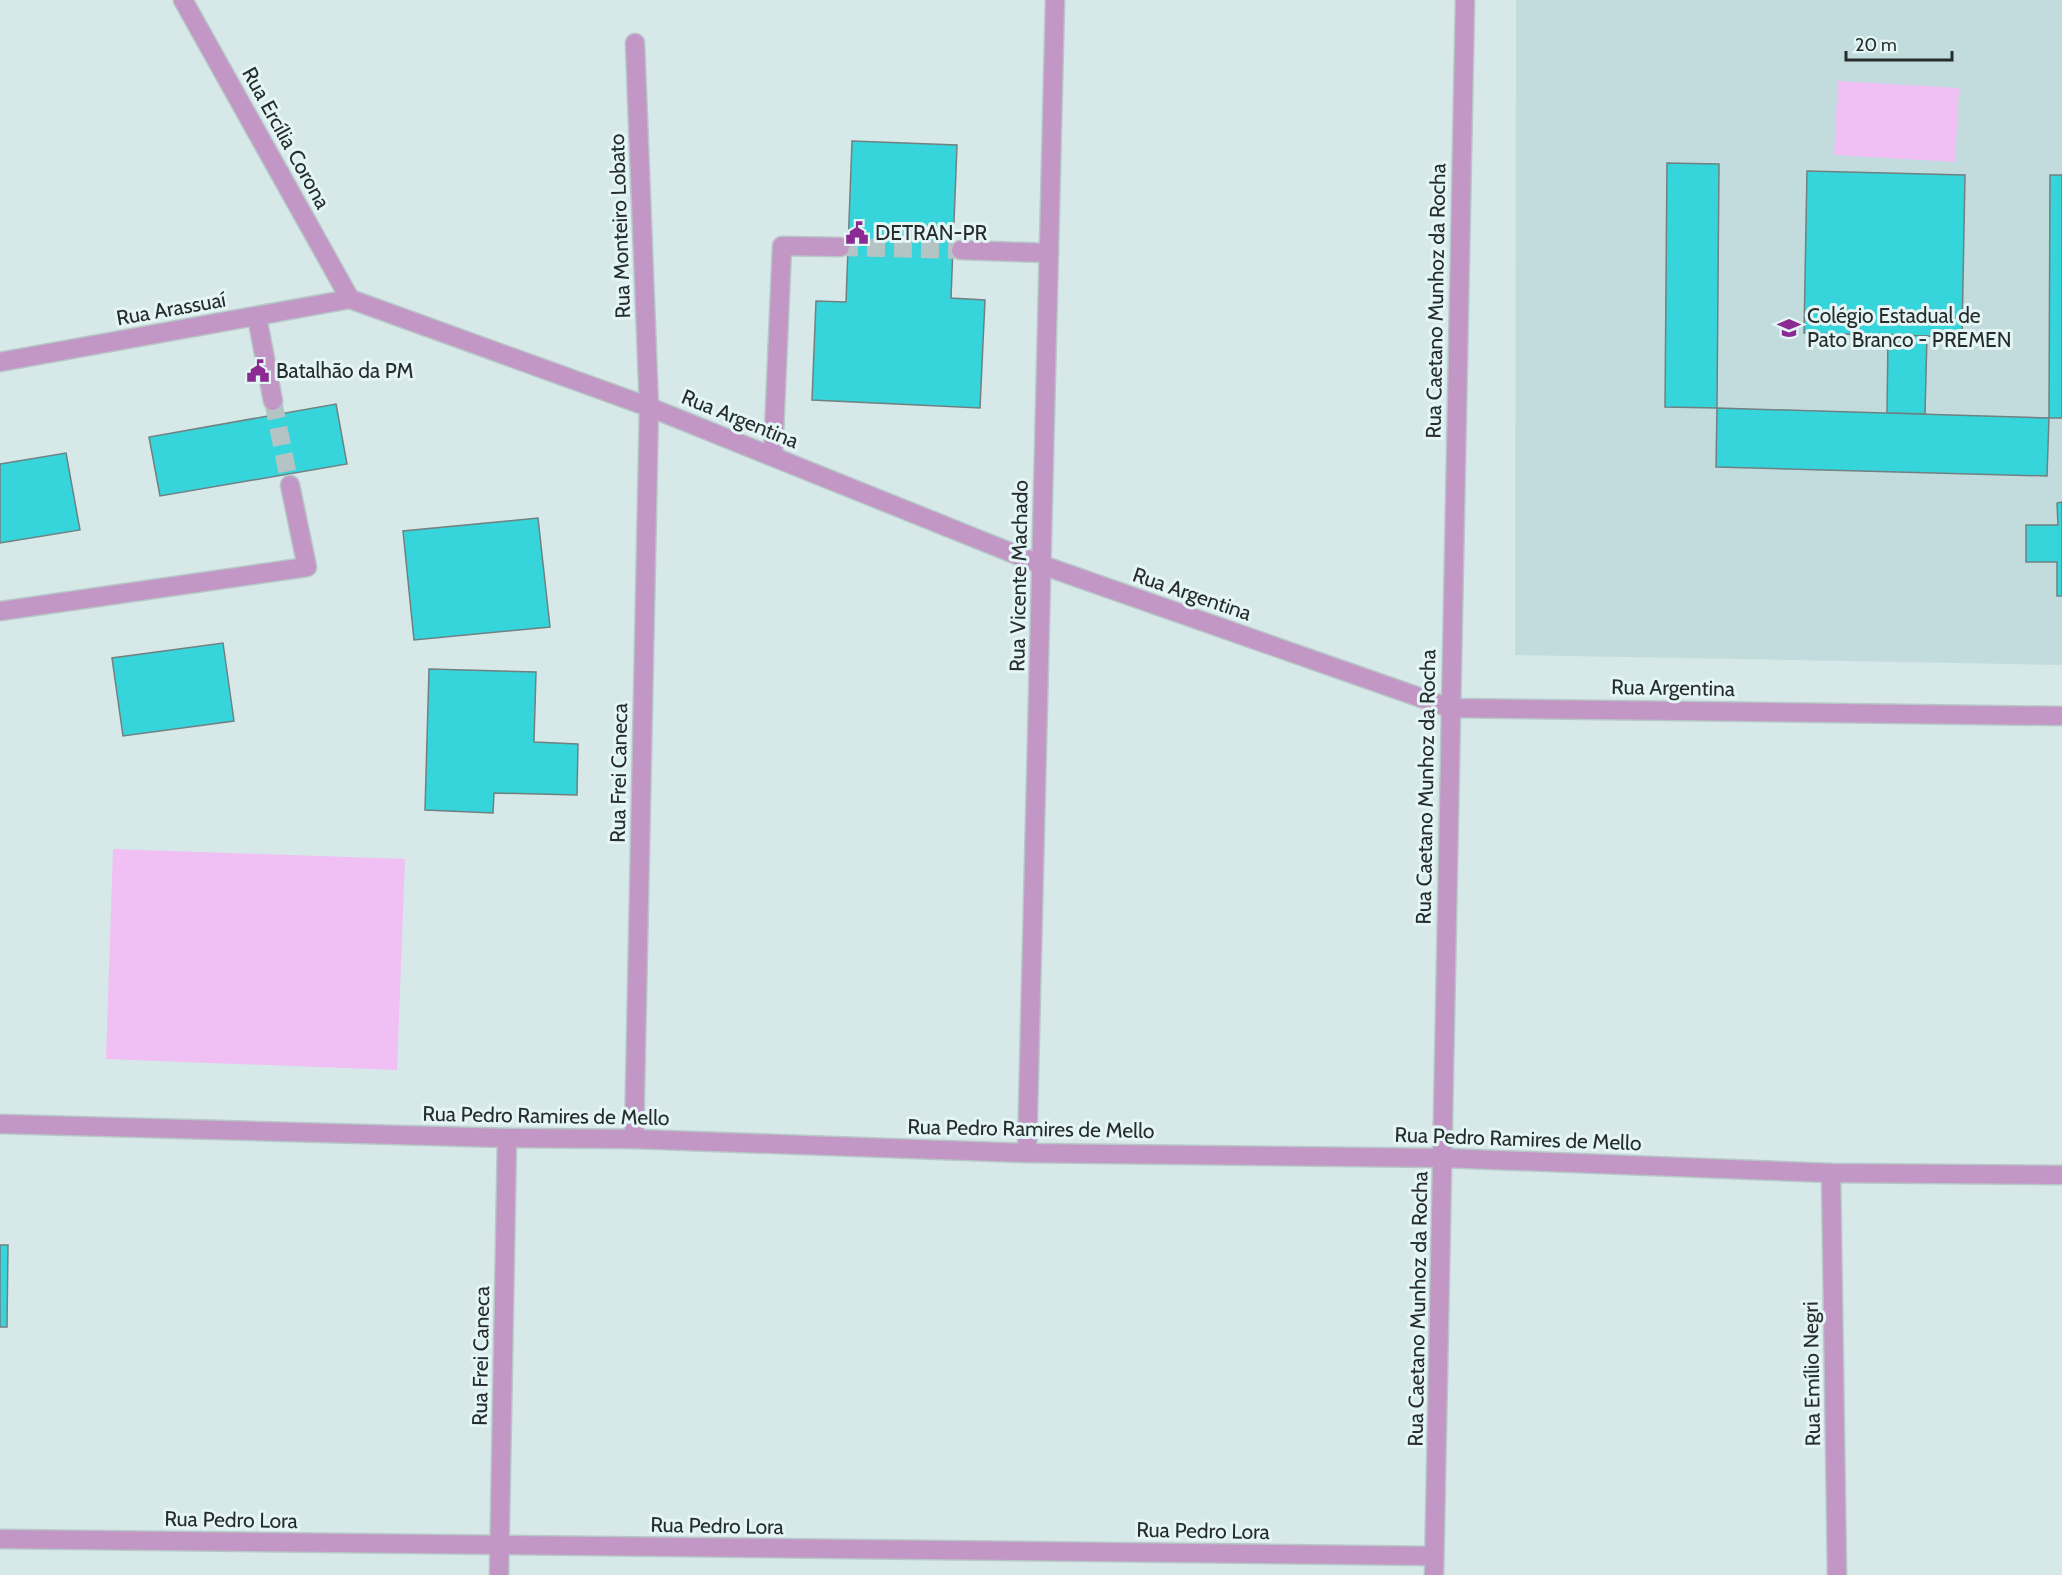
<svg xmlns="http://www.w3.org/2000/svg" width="2062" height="1575" font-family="Cabin,sans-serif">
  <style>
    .built { fill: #c2dcdd }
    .grass { fill: #f0bff3 }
    .building { fill: #36d4db; stroke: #718081; stroke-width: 1.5 }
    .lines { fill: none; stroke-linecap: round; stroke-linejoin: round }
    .minor-tunnel { stroke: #b4c3c3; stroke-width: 18; stroke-dasharray: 18 9; stroke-linecap: butt }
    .minor-casing { stroke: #b7c6c7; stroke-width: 21 }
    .minor { stroke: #c296c5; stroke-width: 18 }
    .labels { text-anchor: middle; stroke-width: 6; stroke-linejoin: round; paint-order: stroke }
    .street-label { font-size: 21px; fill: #272d2d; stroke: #e4f5f6 }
    .poi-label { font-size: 21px; fill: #272d2d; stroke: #e4f5f6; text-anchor: start }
  </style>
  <rect width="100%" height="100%" fill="#d7e8e9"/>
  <polygon class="built" points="1516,0 2062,0 2062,665 1515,655"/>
  <g class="grass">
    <polygon points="1838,81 1959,88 1955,162 1834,155"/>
    <polygon points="113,849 405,859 397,1070 106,1059"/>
  </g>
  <g class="building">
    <polygon points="852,141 957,145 951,298 985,300 980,408 812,400 816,301 846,302"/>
    <polygon points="1667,163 1719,164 1717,408 1665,407"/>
    <polygon points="1807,171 1965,175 1962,337 1804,333"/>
    <polygon points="2050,175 2062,175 2062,418 2049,418"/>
    <polygon points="1888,335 1927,336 1925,414 1887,413"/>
    <polygon points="336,404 347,464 160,496 149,437"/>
    <polygon points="1717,408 2049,418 2047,476 1716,467"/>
    <polygon points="66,453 80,530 0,543 0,464"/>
    <polygon points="2062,502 2062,596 2057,596 2057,562 2026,562 2026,525 2058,525 2057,503"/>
    <polygon points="538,518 550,627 414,640 403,531"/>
    <polygon points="223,643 234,721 123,736 112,658"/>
    <polygon points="429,669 536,672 534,742 578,744 577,795 494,793 493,813 425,810"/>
    <polygon points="0,1245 8,1245 7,1327 0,1327"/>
  </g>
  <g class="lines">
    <g class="minor-tunnel">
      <polyline points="840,247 961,250"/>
      <polyline points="273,401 290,485"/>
    </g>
    <g class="minor-casing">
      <g id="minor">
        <polyline points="183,0 350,299"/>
        <polyline points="961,250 1049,253"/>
        <polyline points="350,299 649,407 1042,565 1450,708 2062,716"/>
        <polyline points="257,317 273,401"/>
        <polyline points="0,362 350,299"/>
        <polyline points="773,456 782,246 840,247"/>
        <polyline points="0,611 307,567 290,485"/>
        <polyline points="0,1124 507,1138 634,1139 1027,1153 1444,1158 1831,1173 2062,1175"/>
        <polyline points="634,1139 649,407 635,43"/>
        <polyline points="1027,1153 1055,0"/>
        <polyline points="1831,1173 1837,1575"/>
        <polyline points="0,1539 1434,1556"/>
        <polyline points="499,1575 507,1138"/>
        <polyline points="1434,1575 1465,0"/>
      </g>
    </g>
    <use href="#minor" class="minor"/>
  </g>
  <defs>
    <g id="civic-bare" transform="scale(1.8)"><path d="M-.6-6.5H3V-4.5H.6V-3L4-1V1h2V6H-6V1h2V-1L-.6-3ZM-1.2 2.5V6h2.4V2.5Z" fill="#8b2a93" stroke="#e4f5f6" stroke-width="2.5" paint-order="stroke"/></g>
    <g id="school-bare" transform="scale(1.8)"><path d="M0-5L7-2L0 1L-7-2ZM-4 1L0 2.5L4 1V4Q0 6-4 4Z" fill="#8b2a93" stroke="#e4f5f6" stroke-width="2.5" paint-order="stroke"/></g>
  </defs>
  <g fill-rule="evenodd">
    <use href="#civic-bare" x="857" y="233"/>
    <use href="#school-bare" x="1789" y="328"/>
    <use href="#civic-bare" x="258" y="371"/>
  </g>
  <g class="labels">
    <g class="street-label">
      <text transform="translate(286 138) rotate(61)" y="7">Rua Ercília Corona</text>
      <text transform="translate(620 226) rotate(-92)" y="7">Rua Monteiro Lobato</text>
      <text transform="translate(1436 301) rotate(-89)" y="7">Rua Caetano Munhoz da Rocha</text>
      <text transform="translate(171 309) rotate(-10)" y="7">Rua Arassuaí</text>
      <text transform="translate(740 419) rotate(22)" y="7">Rua Argentina</text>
      <text transform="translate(1019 576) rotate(-89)" y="7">Rua Vicente Machado</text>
      <text transform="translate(1192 594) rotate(19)" y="7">Rua Argentina</text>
      <text transform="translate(1673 688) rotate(1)" y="7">Rua Argentina</text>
      <text transform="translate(619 773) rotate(-89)" y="7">Rua Frei Caneca</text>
      <text transform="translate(1426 787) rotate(-89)" y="7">Rua Caetano Munhoz da Rocha</text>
      <text transform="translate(546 1116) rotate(1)" y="7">Rua Pedro Ramires de Mello</text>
      <text transform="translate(1031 1129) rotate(1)" y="7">Rua Pedro Ramires de Mello</text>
      <text transform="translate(1518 1139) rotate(2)" y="7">Rua Pedro Ramires de Mello</text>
      <text transform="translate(1418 1309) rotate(-89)" y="7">Rua Caetano Munhoz da Rocha</text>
      <text transform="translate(481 1356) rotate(-89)" y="7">Rua Frei Caneca</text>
      <text transform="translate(1812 1374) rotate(-91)" y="7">Rua Emílio Negri</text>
      <text transform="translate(231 1520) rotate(1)" y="7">Rua Pedro Lora</text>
      <text transform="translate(717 1526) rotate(1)" y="7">Rua Pedro Lora</text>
      <text transform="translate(1203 1531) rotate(1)" y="7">Rua Pedro Lora</text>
    </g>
    <g class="poi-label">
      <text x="875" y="240">DETRAN-PR</text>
      <text x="1807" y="323">Colégio Estadual de<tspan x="1807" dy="24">Pato Branco - PREMEN</tspan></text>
      <text x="276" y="378">Batalhão da PM</text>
    </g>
  </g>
  <path d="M1846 51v9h106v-9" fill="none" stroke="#272d2d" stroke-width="3"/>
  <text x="1855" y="51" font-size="18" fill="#272d2d" stroke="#e4f5f6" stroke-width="4.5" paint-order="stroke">20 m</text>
</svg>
